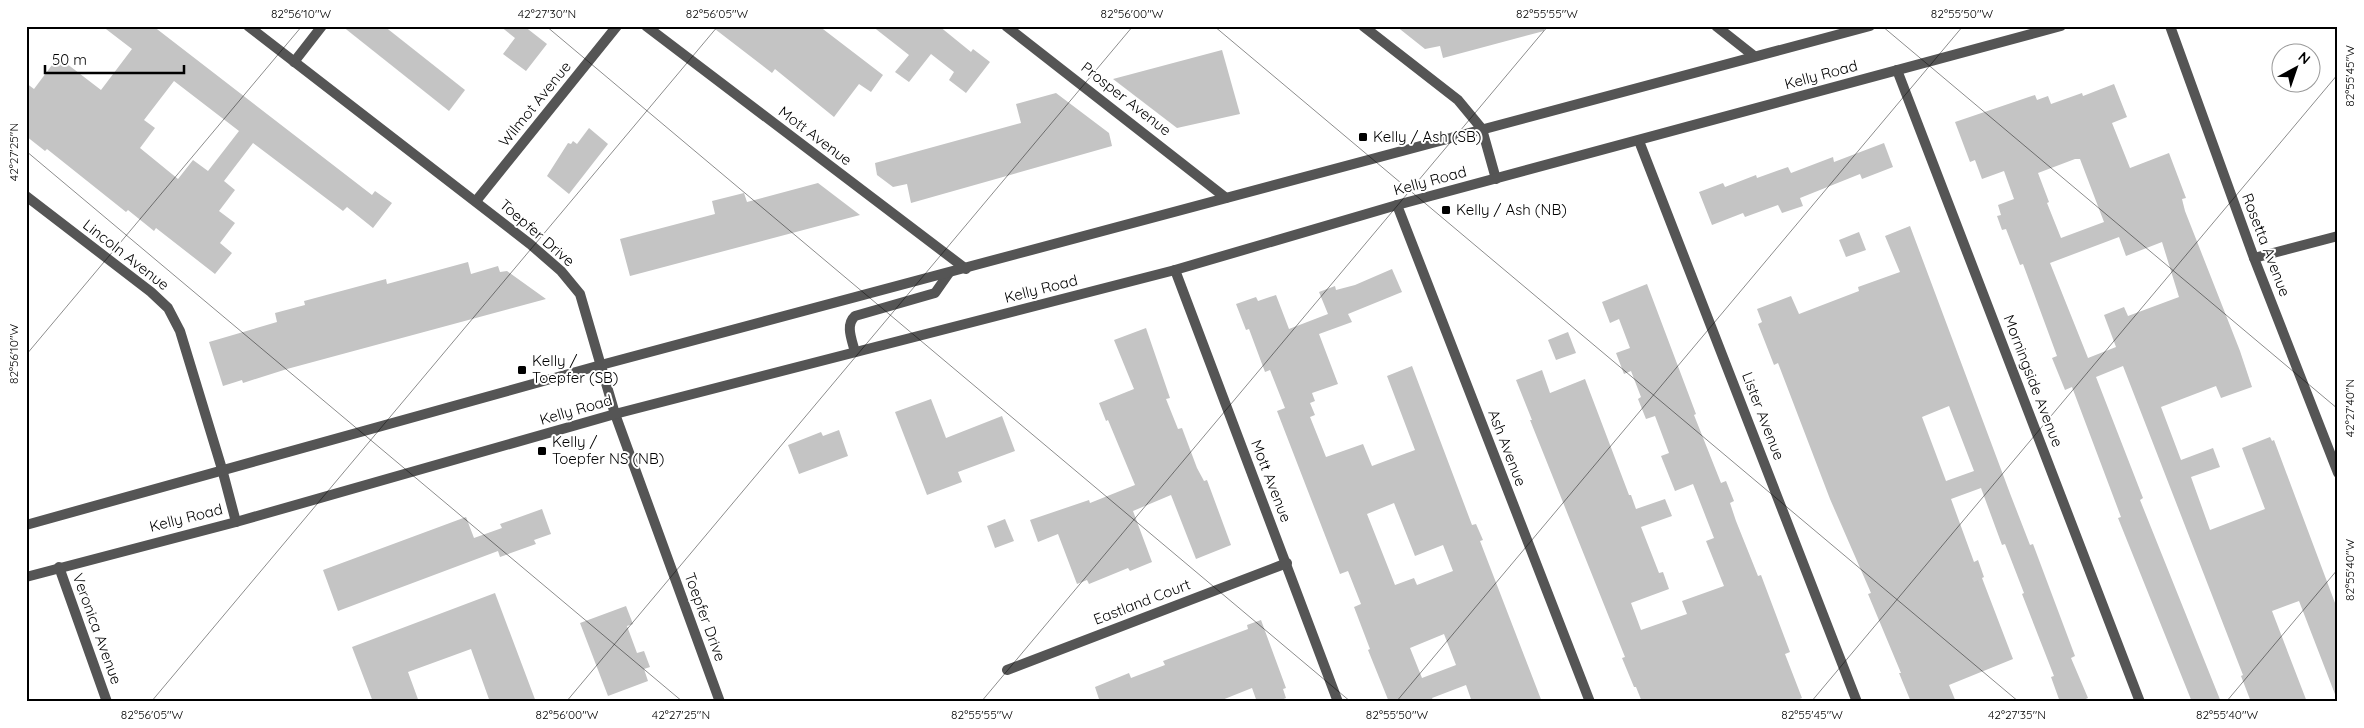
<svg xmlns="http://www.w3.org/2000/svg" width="2364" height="728" font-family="Quicksand,sans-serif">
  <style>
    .building { fill: #c4c4c4; fill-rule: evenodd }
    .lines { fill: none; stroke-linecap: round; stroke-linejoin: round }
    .minor { stroke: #555; stroke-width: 10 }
    .tertiary { stroke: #555; stroke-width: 10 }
    .ticks { fill: none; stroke: #000; stroke-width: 1; stroke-opacity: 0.45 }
    .poi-dot { fill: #000; stroke: #fff; stroke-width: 2 }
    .labels { text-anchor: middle; stroke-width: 4; stroke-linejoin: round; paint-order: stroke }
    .street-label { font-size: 15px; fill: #000; stroke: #fff }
    .poi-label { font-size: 15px; fill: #000; stroke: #fff; text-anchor: start }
    .neatline { fill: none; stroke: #000; stroke-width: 2 }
    .ticks-label { font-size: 12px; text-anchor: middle; fill: #000 }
  </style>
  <rect width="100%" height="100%" fill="#fff"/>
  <g class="building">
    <path d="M102 26H153L372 195 375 191 392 203 373 228 347 207 343 211 253 143 224 181 235 190 219 211 235 223 220 243 232 253 215 274 156 228 154 231 128 210 126 212 47 149 45 151 26 136V83L34 89 58 57 101 90 132 49ZM174 81 239 131 208 171 193 160 178 179 140 148 155 128 144 120Z"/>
    <polygon points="342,26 384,26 465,90 449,111"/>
    <polygon points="500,26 524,26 547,44 526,71 503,54 515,38"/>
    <polygon points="711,26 819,26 883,75 871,92 859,84 834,117 775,69 772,73"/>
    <polygon points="872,26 939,26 971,52 973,49 990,62 966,93 949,80 954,72 931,54 909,82 895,72 909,55"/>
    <polygon points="1396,26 1544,26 1544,31 1443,58 1440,46 1425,49"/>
    <polygon points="1222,50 1240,114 1177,128 1113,79"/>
    <path d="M2114 84 2127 117 2112 123 2130 168 2169 153 2186 198 2182 199 2185 211 2240 351 2252 387 2221 398 2216 386 2161 407 2181 460 2213 448 2220 467 2191 477 2210 530 2265 509 2242 448 2270 437 2272 441 2274 440 2338 611V702L2299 601 2272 611 2307 702H2251L2241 676 2243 675 2123 366 2096 377 2143 498 2140 500 2221 702H2192L2118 518 2121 517 2072 387 2065 390 2052 358 2057 356 2023 264 2020 265 2006 229 2002 230 1997 216 2001 215 1998 205 2014 199 2004 171 1982 179 1975 160 1970 162 1955 122 2035 95 2037 100 2048 96 2051 104 2082 93 2083 96ZM2075 159H2080L2104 222 2061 238 2047 203 2049 202 2038 173ZM2119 237 2126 256 2162 242 2179 297 2128 316 2124 307 2104 315 2116 347 2088 358 2050 263Z"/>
    <polygon points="1056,93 1109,133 1112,146 911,203 907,184 893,187 877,175 875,163 1021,123 1016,104"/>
    <polygon points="589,128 608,144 569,194 547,176 568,143 571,144 573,141 577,144"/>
    <polygon points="1884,143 1893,167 1862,179 1860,174 1800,198 1803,206 1782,213 1778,205 1745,217 1743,213 1712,225 1699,192 1723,183 1725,187 1756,175 1757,178 1788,167 1791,173 1833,157 1834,162"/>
    <polygon points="818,183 860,215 630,276 620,239 715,214 712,201 744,193 747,202"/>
    <path d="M1910 226 2011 496 2030 545 2033 544 2075 656 2071 658 2088 698 2079 702H2060L2051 677 2054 676 2022 594 2024 593 2005 544 2002 545 1981 488 1951 499 1974 562 1978 560 1984 577 1982 578 2013 659 1949 685 1956 702H1911L1899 673H1901L1868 594 1871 593 1830 499 1778 363 1774 365 1758 324 1762 322 1757 309 1791 296 1799 314 1859 291 1858 287 1900 272 1885 236ZM1949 406 1974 471 1946 481 1922 417Z"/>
    <polygon points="1859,232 1866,250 1846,257 1839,240"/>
    <polygon points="468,262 471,274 498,266 500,272 507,271 546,299 287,369 243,383 242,380 223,386 209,342 277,322 275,313 305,305 304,301 386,279 387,284"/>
    <path d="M1392 269 1402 292 1348 314 1352 322 1319 334 1338 384 1312 393 1315 401 1310 403 1315 415 1310 417 1326 457 1363 444 1372 466 1415 450 1387 376 1412 366 1472 525 1476 524 1483 540 1480 541 1542 702H1472L1466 685 1432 698 1434 702H1389L1368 650 1370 649 1354 607 1361 604 1348 571 1340 574 1277 411 1285 408 1270 370 1265 372 1249 329 1246 330 1236 304 1256 297 1258 301 1276 295 1289 329 1328 314 1319 292 1335 286 1336 290 1355 285ZM1394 503 1415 556 1443 545 1453 571 1417 585 1414 578 1395 585 1367 514ZM1444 634 1456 665 1422 678 1410 648Z"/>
    <polygon points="1647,284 1696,414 1694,415 1721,483 1726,481 1734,501 1730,503 1736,521 1758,576 1761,575 1790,652 1785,654 1802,698 1792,702 1642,702 1636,687 1634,687 1622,658 1625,657 1530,420 1532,420 1516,380 1542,370 1550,393 1585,379 1629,495 1631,495 1636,509 1665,499 1672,516 1641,527 1659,573 1663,572 1669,589 1631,603 1641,630 1687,614 1682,601 1724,586 1706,541 1714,538 1693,484 1675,491 1661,456 1669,453 1655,416 1646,419 1638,399 1641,397 1631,371 1624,374 1616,353 1630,348 1619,319 1610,323 1602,302"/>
    <polygon points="1146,328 1170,398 1166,399 1178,429 1182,428 1197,468 1204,481 1207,480 1231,545 1196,559 1171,495 1133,511 1152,562 1130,571 1128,568 1089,584 1087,580 1077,584 1058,534 1038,542 1030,520 1089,500 1090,503 1135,485 1108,420 1106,421 1099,403 1134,389 1114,340"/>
    <polygon points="1568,332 1576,353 1556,360 1548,340"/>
    <polygon points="931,399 946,438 1002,416 1015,451 958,472 962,482 927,495 895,412"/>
    <polygon points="839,430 848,456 799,474 788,445 821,432 823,436"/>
    <polygon points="542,509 551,534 534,540 536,544 500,557 498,551 338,611 323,570 466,517 474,538 502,528 500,524"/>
    <polygon points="1005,519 1014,541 995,548 987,526"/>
    <polygon points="495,593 536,702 490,702 471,649 408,672 419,702 373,702 352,647"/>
    <polygon points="626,606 633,624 627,626 637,653 644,651 650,667 644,669 648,681 608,696 580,623"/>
    <polygon points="1261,620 1286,688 1283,689 1286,698 1276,702 1257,702 1252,688 1217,702 1100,702 1095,687 1129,673 1131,678 1165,665 1163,661 1248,629 1247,625"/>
  </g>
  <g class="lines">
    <g class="minor">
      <polyline points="646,26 966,269"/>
      <polyline points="1006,26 1226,198"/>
      <polyline points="1363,26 1458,100 1482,129"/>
      <polyline points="1716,26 1754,56"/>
      <polyline points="2170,26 2254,258 2338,473"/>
      <polyline points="294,62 322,26"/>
      <polyline points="1897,70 2140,702"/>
      <polyline points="1639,141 1857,702"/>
      <polyline points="26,196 151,292 168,308 180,331 222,469"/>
      <polyline points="476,201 617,26"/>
      <polyline points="1397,205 1590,702"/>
      <polyline points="2254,258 2338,236"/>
      <polyline points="1175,270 1338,702"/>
      <polyline points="59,567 107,702"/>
      <polyline points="1007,670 1287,563"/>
    </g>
    <g class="tertiary">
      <polyline points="248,26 530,244 561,271 580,294 615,414 720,702"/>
      <polyline points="1482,129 1496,179"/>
      <path d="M855 352C852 340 845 325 855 316L935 293 949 273"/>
      <polyline points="222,469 236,522"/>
      <polyline points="26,525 601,365 1870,26"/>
      <polyline points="26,577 236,522 615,414 1175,270 1397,205 2061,26"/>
    </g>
  </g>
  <path class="ticks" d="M546 26 1351 702M1214 26 2019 702M1882 26 2338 409M26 151 683 702M26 355 302 26M151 702 718 26M566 702 1133 26M981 702 1548 26M1396 702 1963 26M1811 702 2338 74M2226 702 2338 569"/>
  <g class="poi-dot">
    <rect x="1358" y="132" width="10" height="10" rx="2.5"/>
    <rect x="1441" y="205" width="10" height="10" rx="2.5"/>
    <rect x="517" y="365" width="10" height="10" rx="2.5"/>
    <rect x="537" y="446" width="10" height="10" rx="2.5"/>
  </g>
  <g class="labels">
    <g class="street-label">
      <text transform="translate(1821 75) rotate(-15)" y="5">Kelly Road</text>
      <text transform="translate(1126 99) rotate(38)" y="5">Prosper Avenue</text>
      <text transform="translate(535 104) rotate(-51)" y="5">Wilmot Avenue</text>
      <text transform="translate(815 136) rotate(37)" y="5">Mott Avenue</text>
      <text transform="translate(1430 181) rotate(-15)" y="5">Kelly Road</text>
      <text transform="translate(537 233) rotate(41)" y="5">Toepfer Drive</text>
      <text transform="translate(2266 245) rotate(69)" y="5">Rosetta Avenue</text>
      <text transform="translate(126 255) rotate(38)" y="5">Lincoln Avenue</text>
      <text transform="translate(1041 289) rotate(-14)" y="5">Kelly Road</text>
      <text transform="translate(2033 381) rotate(69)" y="5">Morningside Avenue</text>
      <text transform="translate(576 410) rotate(-16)" y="5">Kelly Road</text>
      <text transform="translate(1763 416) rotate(69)" y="5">Lister Avenue</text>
      <text transform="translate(1507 448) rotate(69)" y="5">Ash Avenue</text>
      <text transform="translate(1271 481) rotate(69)" y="5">Mott Avenue</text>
      <text transform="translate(186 518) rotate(-14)" y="5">Kelly Road</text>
      <text transform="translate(1142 602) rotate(-21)" y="5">Eastland Court</text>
      <text transform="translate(705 617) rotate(70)" y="5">Toepfer Drive</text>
      <text transform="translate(97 629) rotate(70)" y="5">Veronica Avenue</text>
    </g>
    <g class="poi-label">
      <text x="1373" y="142">Kelly / Ash (SB)</text>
      <text x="1456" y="215">Kelly / Ash (NB)</text>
      <text x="532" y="366">Kelly /<tspan x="532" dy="17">Toepfer (SB)</tspan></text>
      <text x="552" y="447">Kelly /<tspan x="552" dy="17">Toepfer NS (NB)</tspan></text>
    </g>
  </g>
  <rect width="2364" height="728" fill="none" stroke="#ffffff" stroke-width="55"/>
  <g transform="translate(2296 68) rotate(40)"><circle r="24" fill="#ffffff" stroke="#999999"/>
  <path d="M0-4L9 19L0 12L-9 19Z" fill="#000000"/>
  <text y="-8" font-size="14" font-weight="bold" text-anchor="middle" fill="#000000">N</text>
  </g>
  <path d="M45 65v8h139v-8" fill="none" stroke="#000000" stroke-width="2.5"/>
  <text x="52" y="65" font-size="15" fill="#000000" stroke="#ffffff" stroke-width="4" paint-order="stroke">50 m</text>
  <rect x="28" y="28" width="2308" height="672" class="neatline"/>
  <g class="ticks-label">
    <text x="301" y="18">82°56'10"W</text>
    <text x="547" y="18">42°27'30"N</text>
    <text x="717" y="18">82°56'05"W</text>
    <text x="1132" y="18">82°56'00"W</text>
    <text x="1547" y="18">82°55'55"W</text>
    <text x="1962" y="18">82°55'50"W</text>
    <text transform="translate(2350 76) rotate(-90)" y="4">82°55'45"W</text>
    <text transform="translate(14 152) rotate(-90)" y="4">42°27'25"N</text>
    <text transform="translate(14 354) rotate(-90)" y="4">82°56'10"W</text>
    <text transform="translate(2350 408) rotate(-90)" y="4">42°27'40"N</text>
    <text transform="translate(2350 570) rotate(-90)" y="4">82°55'40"W</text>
    <text x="152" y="719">82°56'05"W</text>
    <text x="567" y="719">82°56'00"W</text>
    <text x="681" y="719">42°27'25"N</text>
    <text x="982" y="719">82°55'55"W</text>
    <text x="1397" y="719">82°55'50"W</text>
    <text x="1812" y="719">82°55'45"W</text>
    <text x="2017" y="719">42°27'35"N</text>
    <text x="2227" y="719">82°55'40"W</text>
  </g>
</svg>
